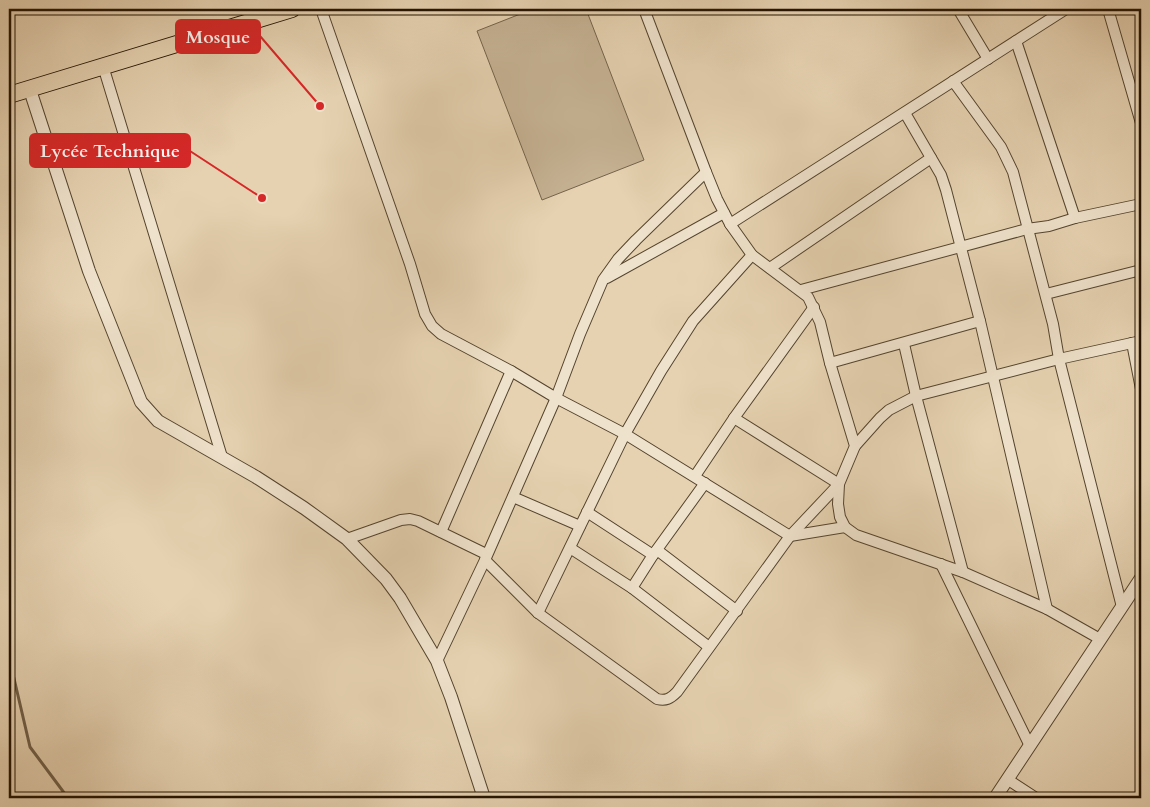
<svg xmlns="http://www.w3.org/2000/svg" width="1150" height="807" font-family="Cardo,serif">
  <style>
    .green { fill: #c5b293; stroke: #74634b }
    .lines { fill: none; stroke-linecap: round; stroke-linejoin: round }
    .stream { stroke: #715f48; stroke-width: 3 }
    .minor-casing { stroke: #54442e; stroke-width: 12 }
    .tertiary-casing { stroke: #54442e; stroke-width: 14 }
    .primary-casing { stroke: #241403; stroke-width: 18 }
    .minor { stroke: #efe2cc; stroke-width: 10 }
    .tertiary { stroke: #efe2cc; stroke-width: 12 }
    .primary { stroke: #e6d2b1; stroke-width: 16 }
    .leader { fill: none; stroke: #d62828; stroke-width: 2 }
    .callout-dot { fill: #d62828; stroke: #efe2cc; stroke-width: 2 }
    .callout { fill: #d62828; stroke: #d62828; stroke-width: 2 }
    .callout-label { font-size: 18px; text-anchor: middle; font-weight: bold; fill: #fff }
  </style>
  <rect width="100%" height="100%" fill="#e6d2b1"/>
  <filter id="stains"><feTurbulence type="fractalNoise" baseFrequency=".004" numOctaves="4"/><feColorMatrix values="0 0 0 0 .2 0 0 0 0 .09 0 0 0 0 .02 0 0 0 .5 -.17"/></filter>
  <radialGradient id="worn" r=".72"><stop offset=".6" stop-color="#630" stop-opacity="0"/><stop offset="1" stop-color="#630" stop-opacity=".3"/></radialGradient>
  <polygon class="green" points="533,9 586,9 644,160 542,200 477,31"/>
  <g class="lines">
    <polyline class="stream" points="9,657 30,747 68,798"/>
    <g class="minor-casing">
      <g id="minor">
        <polyline points="321,9 410,264 425,314 432,326 441,334 511,371 556,398 625,434 790,536 845,527"/>
        <polyline points="644,9 706,172 717,199 730,224 752,255 808,297 820,322 830,363 855,446 839,484 838,504 840,517 845,527 856,535 963,572 1047,609 1100,639"/>
        <polyline points="958,9 988,59"/>
        <polyline points="1108,9 1141,123"/>
        <polyline points="1016,41 1075,218"/>
        <polyline points="103,66 222,457"/>
        <polyline points="953,81 1001,147 1013,172 1053,324 1059,359 1122,607"/>
        <polyline points="905,113 941,175 946,190 980,321 1047,609"/>
        <polyline points="730,224 1066,9"/>
        <polyline points="770,268 931,158"/>
        <polyline points="607,278 724,213"/>
        <polyline points="801,290 1027,229 1049,226 1075,218 1141,204"/>
        <polyline points="1046,294 1141,270"/>
        <polyline points="1132,343 1141,389"/>
        <polyline points="904,344 916,396 963,572"/>
        <polyline points="830,363 980,321"/>
        <polyline points="855,446 880,418 889,410 916,396 1059,359 1141,341"/>
        <polyline points="695,476 734,418 814,307"/>
        <polyline points="513,497 580,526"/>
        <polyline points="587,512 653,555"/>
        <polyline points="441,532 511,371"/>
        <polyline points="347,539 401,520 410,519 418,521 486,554"/>
        <polyline points="570,548 632,588 709,647"/>
        <polyline points="657,550 737,611"/>
        <path d="M485 560 538 613 657 699C666 701 670 699 677 692L790 536 839 484 734 418"/>
        <polyline points="941,564 1030,746"/>
        <polyline points="632,588 653,555 705,483"/>
        <polyline points="538,613 625,434 661,371 693,321 752,255"/>
        <polyline points="437,661 485,560 556,398 580,334 603,280 618,259 636,240 706,172"/>
        <polyline points="1007,779 1036,798"/>
      </g>
    </g>
    <g class="tertiary-casing">
      <g id="tertiary">
        <polyline points="30,90 89,271 141,402 158,421 256,477 304,508 347,539 386,579 400,598 437,661 451,697 484,798"/>
        <polyline points="995,798 1141,578"/>
      </g>
    </g>
    <g class="primary-casing">
      <polyline id="primary" points="9,95 292,9"/>
    </g>
    <use href="#minor" class="minor"/>
    <use href="#tertiary" class="tertiary"/>
    <use href="#primary" class="primary"/>
  </g>
  <path class="leader" d="M320 106L260 36M262 198L190 151"/>
  <g class="callout-dot">
    <circle cx="320" cy="106" r="5"/>
    <circle cx="262" cy="198" r="5"/>
  </g>
  <g class="callout">
    <rect x="176" y="20" width="84" height="33" rx="5"/>
    <rect x="30" y="134" width="160" height="33" rx="5"/>
  </g>
  <g class="callout-label">
    <text x="218" y="43">Mosque</text>
    <text x="110" y="157">Lycée Technique</text>
  </g>
  <rect width="1150" height="807" fill="none" stroke="#e6d2b1" stroke-width="30"/>
  <rect x="10" y="10" width="1130" height="787" fill="none" stroke="#241403" stroke-width="2.5"/>
  <rect x="15" y="15" width="1120" height="777" fill="none" stroke="#241403"/>
  <rect width="100%" height="100%" filter="url(#stains)"/>
  <rect width="100%" height="100%" fill="url(#worn)"/>
</svg>
